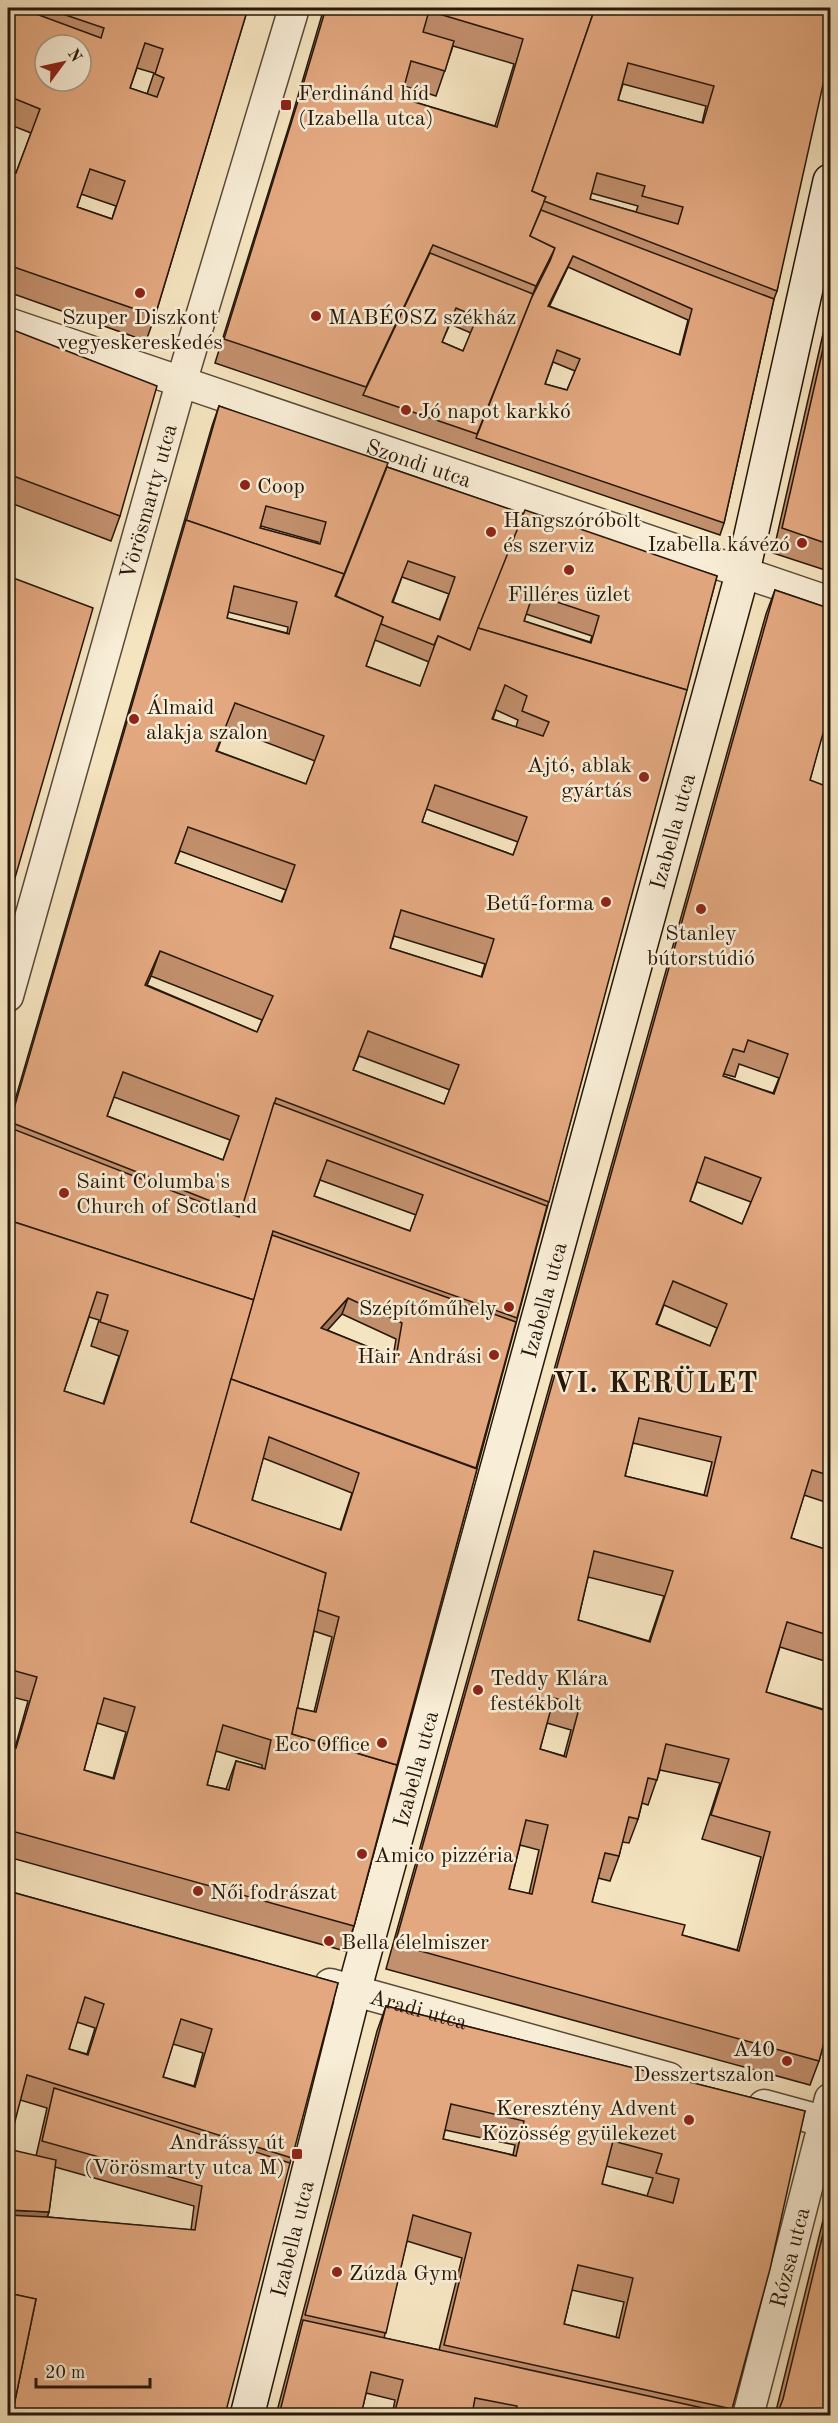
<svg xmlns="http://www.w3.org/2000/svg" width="838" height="2423" font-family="'Old Standard TT',serif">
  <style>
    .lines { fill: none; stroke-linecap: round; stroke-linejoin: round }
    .street-casing { stroke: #5a4a38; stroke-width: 33 }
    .secondary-casing { stroke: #26170a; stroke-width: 36 }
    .street { stroke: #f8edd6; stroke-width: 30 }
    .secondary { stroke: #f8edd6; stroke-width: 33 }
    .wall { fill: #c3906e; stroke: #26170a; stroke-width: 1.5; fill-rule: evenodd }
    .shaded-wall { fill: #9f765a; stroke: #26170a; stroke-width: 1.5 }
    .building { fill: #e3a880; stroke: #26170a; stroke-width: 1.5; fill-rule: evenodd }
    .poi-dot { fill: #8f2418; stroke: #f8edd6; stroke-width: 2 }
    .labels { text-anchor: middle; stroke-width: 5; stroke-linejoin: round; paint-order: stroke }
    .poi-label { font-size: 22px; fill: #26170a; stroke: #f8edd6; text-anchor: start }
    .street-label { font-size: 22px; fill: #26170a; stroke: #f8edd6 }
    .district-label { font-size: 28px; font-weight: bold; letter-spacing: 1.5px; fill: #26170a; stroke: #f8edd6 }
  </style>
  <rect width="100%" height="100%" fill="#f5e4c0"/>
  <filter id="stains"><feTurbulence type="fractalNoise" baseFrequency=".00333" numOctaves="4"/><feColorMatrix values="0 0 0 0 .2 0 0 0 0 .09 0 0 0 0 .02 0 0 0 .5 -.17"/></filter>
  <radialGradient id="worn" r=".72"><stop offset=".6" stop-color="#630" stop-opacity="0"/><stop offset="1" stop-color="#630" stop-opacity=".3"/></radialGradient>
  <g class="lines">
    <g class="street-casing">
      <g id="street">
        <path id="s1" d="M8 323 830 602"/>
        <path id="s2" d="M8 996 181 383 294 8"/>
        <path id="s3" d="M330 1984 669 2078"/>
        <polyline points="764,2105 830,2123"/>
        <path id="s4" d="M748 2416 830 2099"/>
      </g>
    </g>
    <g class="secondary-casing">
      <g id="secondary">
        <path id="s5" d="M247 2416 354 1991 743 571 830 181"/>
      </g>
    </g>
    <use href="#street" class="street"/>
    <use href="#secondary" class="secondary"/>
  </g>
  <g class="wall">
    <path d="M8 8H248L155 316 146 341 8 292V170L16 173 31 133 8 124ZM137 68 154 73 147 94 130 88ZM81 194 116 206 112 219 77 207Z"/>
    <path d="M324 8H719L734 12 736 8H831L777 291 774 299 724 523 720 535 215 363 290 123ZM453 46 514 64 495 126 401 98 404 86 436 96ZM623 84 706 106 702 123 618 100ZM591 193 638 206 636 212 590 199ZM568 267 688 320 679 355 549 306ZM450 324 471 333 463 351 442 342ZM553 362 575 371 567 390 545 384Z"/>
    <polygon points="831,299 831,572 773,553"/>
    <polygon points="8,328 120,516 111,541 8,502"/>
    <path d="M219 406 387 467 524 514 717 576 354 1926 345 1951 8 1857V1745L15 1748 28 1701 8 1696V1124L212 426ZM261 526 318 542V544L260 528ZM402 577 449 594 439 620 393 602ZM228 612 288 627 287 633 227 618ZM526 614 592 636 590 642 524 621ZM375 640 429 662 420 686 366 666ZM496 710 518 720 516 727 493 719ZM226 727 315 761 306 784 217 751ZM426 809 518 842 513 855 422 822ZM180 851 286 890 281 902 175 863ZM394 936 485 964 481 977 390 948ZM151 976 262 1020 257 1032 147 985ZM359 1056 450 1090 444 1104 353 1070ZM114 1097 230 1140 223 1160 107 1116ZM320 1180 416 1215 410 1231 314 1196ZM342 1314 396 1339 393 1357 327 1330ZM89 1317 99 1320 91 1346 119 1356 103 1404 64 1391ZM263 1458 352 1493 340 1530 252 1500ZM314 1631 332 1637 314 1712 297 1708ZM97 1723 126 1732 113 1778 84 1770ZM216 1751 262 1765V1768L236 1761 226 1789 207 1785Z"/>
    <path d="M775 590 831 609V730L824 727 810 780 824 1390 831 1392V1504L804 1495 791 1538 831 1551V1663L780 1647 766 1692 826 1710 831 1694V2017L819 2061 810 2085 386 1969 766 614ZM739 1064 779 1078 773 1093 723 1076 724 1074 735 1077ZM697 1182 751 1202 742 1224 690 1201ZM664 1305 717 1328 710 1346 657 1324ZM633 1443 712 1462 704 1495 625 1476ZM588 1577 664 1596 649 1641 578 1620ZM547 1723 571 1730 564 1756 540 1749ZM660 1770 720 1783 702 1839 761 1857 737 1950 682 1935 592 1902 598 1878 610 1881 619 1856 622 1842 629 1843 638 1819 642 1803 648 1805ZM520 1845 539 1850 529 1894 509 1889Z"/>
    <path d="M8 1891 338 1983 290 2163 8 2415 36 2156 47 2108 20 2100ZM77 2022 95 2028 87 2054 69 2049ZM173 2044 203 2053 194 2086 163 2077ZM55 2167 194 2206 191 2230 47 2217 49 2212Z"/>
    <path d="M386 2006 805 2111 729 2415H392L395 2400 366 2393 361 2415H276L377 2031ZM445 2130 515 2145 513 2155 443 2139ZM606 2166 653 2178 647 2196 602 2184ZM407 2241 462 2258 439 2350 384 2338ZM572 2290 624 2302 616 2337 564 2324Z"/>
    <polygon points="831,2188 831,2415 775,2415"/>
  </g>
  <g class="shaded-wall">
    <polygon points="555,248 546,272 477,434 536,286"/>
    <polygon points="573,256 568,267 544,318 548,306"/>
    <polygon points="160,951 151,976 136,1009 145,985"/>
    <polygon points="348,1298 342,1314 315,1344 321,1328"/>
    <polygon points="8,2210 49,2212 40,2237 8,2235"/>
  </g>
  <g class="building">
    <path d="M8 8H20L101 38 104 28 45 8H248L155 316 8 265V170L16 173 40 109 8 96ZM145 43 163 49 155 74 164 78 157 97 130 88ZM45 45H81V81H45ZM90 169 125 181 112 219 77 207Z"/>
    <path d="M326 8H595L532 191 546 197 530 236 555 248 536 286 433 245 366 387 224 339 299 98ZM429 11 523 39 497 127 401 98 411 61 445 71 454 41 423 32Z"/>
    <path d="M595 8H719L735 13 737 8H831V49L777 291 544 201 546 197 532 191ZM628 63 714 86 703 123 618 100ZM597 173 645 186 642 196 683 207 678 224 590 199Z"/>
    <path d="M541 210 774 299 724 523 476 438 531 299 550 261 555 248 530 236ZM573 256 692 309 680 355 548 306ZM557 350 580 359 567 390 545 384Z"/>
    <path d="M430 253 533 294 477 434 363 395ZM456 308 477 317 463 351 442 342Z"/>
    <polygon points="831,314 831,545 782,528"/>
    <polygon points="8,328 157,386 120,516 8,474"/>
    <path d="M219 406 388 463 342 579 344 574 186 520 185 525ZM266 506 326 522 320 544 260 528Z"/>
    <path d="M387 467 524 514 470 650 438 636 434 645 381 624 383 617 336 596ZM408 561 455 577 440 620 392 602Z"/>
    <path d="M525 510 717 576 687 690 478 628ZM533 594 599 616 591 643 524 621Z"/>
    <path d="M186 520 344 574 335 596 383 617 366 666 420 686 438 636 470 650 478 628 687 690 549 1202 276 1098 241 1213 10 1122ZM234 586 297 602 289 634 227 618ZM505 685 527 696 522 711 549 722 543 736 492 719ZM235 703 324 736 306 784 216 751ZM435 785 527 817 513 855 422 822ZM188 827 295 865 282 902 175 863ZM401 910 494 939 482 977 390 948ZM160 951 273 996 257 1032 145 985ZM368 1031 459 1065 444 1104 353 1070ZM123 1072 239 1116 223 1160 107 1116Z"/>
    <polygon points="8,576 93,608 8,902 8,623 10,617 8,616"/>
    <path d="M775 590 831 609V705L810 780 831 788V1369L824 1390 831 1392V1476L812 1470 791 1538 831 1551V1636L787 1622 766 1692 827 1711 831 1699V2017L819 2061 395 1944ZM748 1040 788 1054 774 1094 723 1076 733 1049 744 1052ZM705 1157 761 1178 742 1224 690 1201ZM673 1281 727 1304 710 1346 656 1324ZM639 1418 721 1437 707 1496 625 1476ZM594 1551 673 1571 650 1642 578 1620ZM554 1698 580 1705 566 1757 540 1749ZM666 1744 729 1759 711 1815 770 1832 739 1951 682 1935 685 1925 592 1902 605 1853 619 1856 629 1817 638 1819 648 1778 657 1780ZM526 1820 548 1825 532 1894 509 1889Z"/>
    <path d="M274 1103 547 1206 517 1318 273 1231 254 1300 8 1220V1127L239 1217ZM327 1160 423 1195 410 1231 314 1196Z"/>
    <path d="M8 1220 254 1300 191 1522 326 1573 292 1734 397 1765 354 1926 8 1830V1745L16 1748 37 1677 8 1669ZM97 1292 108 1295 100 1322 128 1331 104 1404 64 1391ZM104 1698 135 1707 114 1779 84 1770ZM223 1725 271 1740 265 1769 236 1761 229 1790 207 1785Z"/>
    <path d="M272 1235 516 1322 476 1468 231 1379 230 1383ZM348 1298 402 1323 396 1358 321 1328Z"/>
    <path d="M231 1379 477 1469 397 1765 292 1734 297 1708 316 1712 339 1617 318 1610 326 1573 191 1522ZM269 1437 359 1473 341 1530 252 1500Z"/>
    <path d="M8 1891 338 1983 292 2158 27 2075 8 2148ZM85 1997 104 2004 88 2055 69 2049ZM181 2019 212 2029 195 2087 163 2077Z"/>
    <path d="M386 2006 805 2111 770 2269 732 2409 444 2345 471 2233 413 2215 386 2333 305 2315ZM451 2104 524 2121 516 2156 443 2139ZM613 2141 662 2154 656 2173 679 2179 673 2203 602 2184ZM578 2265 633 2278 619 2338 564 2324Z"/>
    <polygon points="54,2088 290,2163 225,2415 12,2415 36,2299 8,2293 8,2215 47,2217 195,2230 202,2186 42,2141"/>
    <polygon points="8,2149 56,2160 49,2212 8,2210"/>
    <polygon points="831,2201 831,2415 777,2415 783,2399"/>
    <polygon points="8,2293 36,2299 12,2415 8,2415"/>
    <polygon points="303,2320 730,2414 729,2415 515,2415 517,2406 475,2398 472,2415 394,2415 403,2380 371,2372 361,2415 279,2415"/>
  </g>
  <g class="poi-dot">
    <rect x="280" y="99" width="12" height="12" rx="3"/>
    <circle cx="140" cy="293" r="6"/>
    <circle cx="316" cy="316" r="6"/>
    <circle cx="406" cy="410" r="6"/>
    <circle cx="245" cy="485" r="6"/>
    <circle cx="491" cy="532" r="6"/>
    <circle cx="802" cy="543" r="6"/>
    <circle cx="569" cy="570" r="6"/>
    <circle cx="134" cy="719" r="6"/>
    <circle cx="644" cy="777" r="6"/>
    <circle cx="606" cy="902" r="6"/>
    <circle cx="701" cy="909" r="6"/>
    <circle cx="64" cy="1193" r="6"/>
    <circle cx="509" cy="1307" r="6"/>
    <circle cx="494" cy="1355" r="6"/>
    <circle cx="478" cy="1690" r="6"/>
    <circle cx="382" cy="1743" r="6"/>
    <circle cx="362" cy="1854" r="6"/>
    <circle cx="198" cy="1891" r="6"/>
    <circle cx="329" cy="1941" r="6"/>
    <circle cx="787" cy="2061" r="6"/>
    <circle cx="689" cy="2120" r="6"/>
    <rect x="291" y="2148" width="12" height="12" rx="3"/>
    <circle cx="337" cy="2272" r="6"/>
  </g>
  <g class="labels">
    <g class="poi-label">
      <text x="298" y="100">Ferdinánd híd<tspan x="298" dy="25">(Izabella utca)</tspan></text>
      <text x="140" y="324" text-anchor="middle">Szuper Diszkont<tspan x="140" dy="25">vegyeskereskedés</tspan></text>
      <text x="328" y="324">MABÉOSZ székház</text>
      <text x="418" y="418">Jó napot karkkó</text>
      <text x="257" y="493">Coop</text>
      <text x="503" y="527">Hangszóróbolt<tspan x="503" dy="25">és szerviz</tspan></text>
      <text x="790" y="551" text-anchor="end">Izabella kávézó</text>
      <text x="569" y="601" text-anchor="middle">Filléres üzlet</text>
      <text x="146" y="714">Álmaid<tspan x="146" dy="25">alakja szalon</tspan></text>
      <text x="632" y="772" text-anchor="end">Ajtó, ablak<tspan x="632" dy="25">gyártás</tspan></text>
      <text x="594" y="910" text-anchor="end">Betű-forma</text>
      <text x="701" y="940" text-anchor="middle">Stanley<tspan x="701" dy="25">bútorstúdió</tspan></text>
      <text x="76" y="1188">Saint Columba's<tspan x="76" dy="25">Church of Scotland</tspan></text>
      <text x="497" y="1315" text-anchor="end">Szépítőműhely</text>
      <text x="482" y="1363" text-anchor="end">Hair Andrási</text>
      <text x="490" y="1685">Teddy Klára<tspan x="490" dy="25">festékbolt</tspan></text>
      <text x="370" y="1751" text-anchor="end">Eco Office</text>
      <text x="374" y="1862">Amico pizzéria</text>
      <text x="210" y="1899">Női fodrászat</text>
      <text x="341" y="1949">Bella élelmiszer</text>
      <text x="775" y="2056" text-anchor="end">A40<tspan x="775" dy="25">Desszertszalon</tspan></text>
      <text x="677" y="2115" text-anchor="end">Keresztény Advent<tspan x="677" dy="25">Közösség gyülekezet</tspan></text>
      <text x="285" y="2149" text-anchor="end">Andrássy út<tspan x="285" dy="25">(Vörösmarty utca M)</tspan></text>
      <text x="349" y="2280">Zúzda Gym</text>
    </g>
    <g class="street-label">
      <text dy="8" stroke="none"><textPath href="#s1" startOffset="434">Szondi utca</textPath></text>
      <text dy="8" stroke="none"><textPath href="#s2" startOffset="514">Vörösmarty utca</textPath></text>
      <text dy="8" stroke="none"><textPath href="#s5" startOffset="1641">Izabella utca</textPath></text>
      <text dy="8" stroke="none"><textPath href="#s5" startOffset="1155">Izabella utca</textPath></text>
      <text dy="8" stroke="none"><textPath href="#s5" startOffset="669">Izabella utca</textPath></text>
      <text dy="8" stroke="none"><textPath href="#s3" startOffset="92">Aradi utca</textPath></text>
      <text dy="8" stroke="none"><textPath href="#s5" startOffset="183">Izabella utca</textPath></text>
      <text dy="8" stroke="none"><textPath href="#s4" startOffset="164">Rózsa utca</textPath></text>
    </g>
    <g class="district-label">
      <text x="656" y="1392">VI. KERÜLET</text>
    </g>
  </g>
  <rect width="838" height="2423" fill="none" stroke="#f5e4c0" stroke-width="30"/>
  <rect x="9" y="9" width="820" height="2405" fill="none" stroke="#26170a" stroke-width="3"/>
  <rect x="15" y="15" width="808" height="2393" fill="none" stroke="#26170a" stroke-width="1.5"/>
  <g transform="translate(63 63) rotate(57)"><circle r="28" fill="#f8edd6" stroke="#a49784" stroke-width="1.5"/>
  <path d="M0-4.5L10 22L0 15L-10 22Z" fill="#8f2418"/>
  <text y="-9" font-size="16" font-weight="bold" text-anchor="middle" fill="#26170a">N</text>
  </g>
  <path d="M36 2378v9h114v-9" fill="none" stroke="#26170a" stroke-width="3"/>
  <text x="45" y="2378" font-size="18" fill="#26170a" stroke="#f8edd6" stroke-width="4.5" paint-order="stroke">20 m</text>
  <rect width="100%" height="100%" filter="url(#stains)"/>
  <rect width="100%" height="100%" fill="url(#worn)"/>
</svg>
